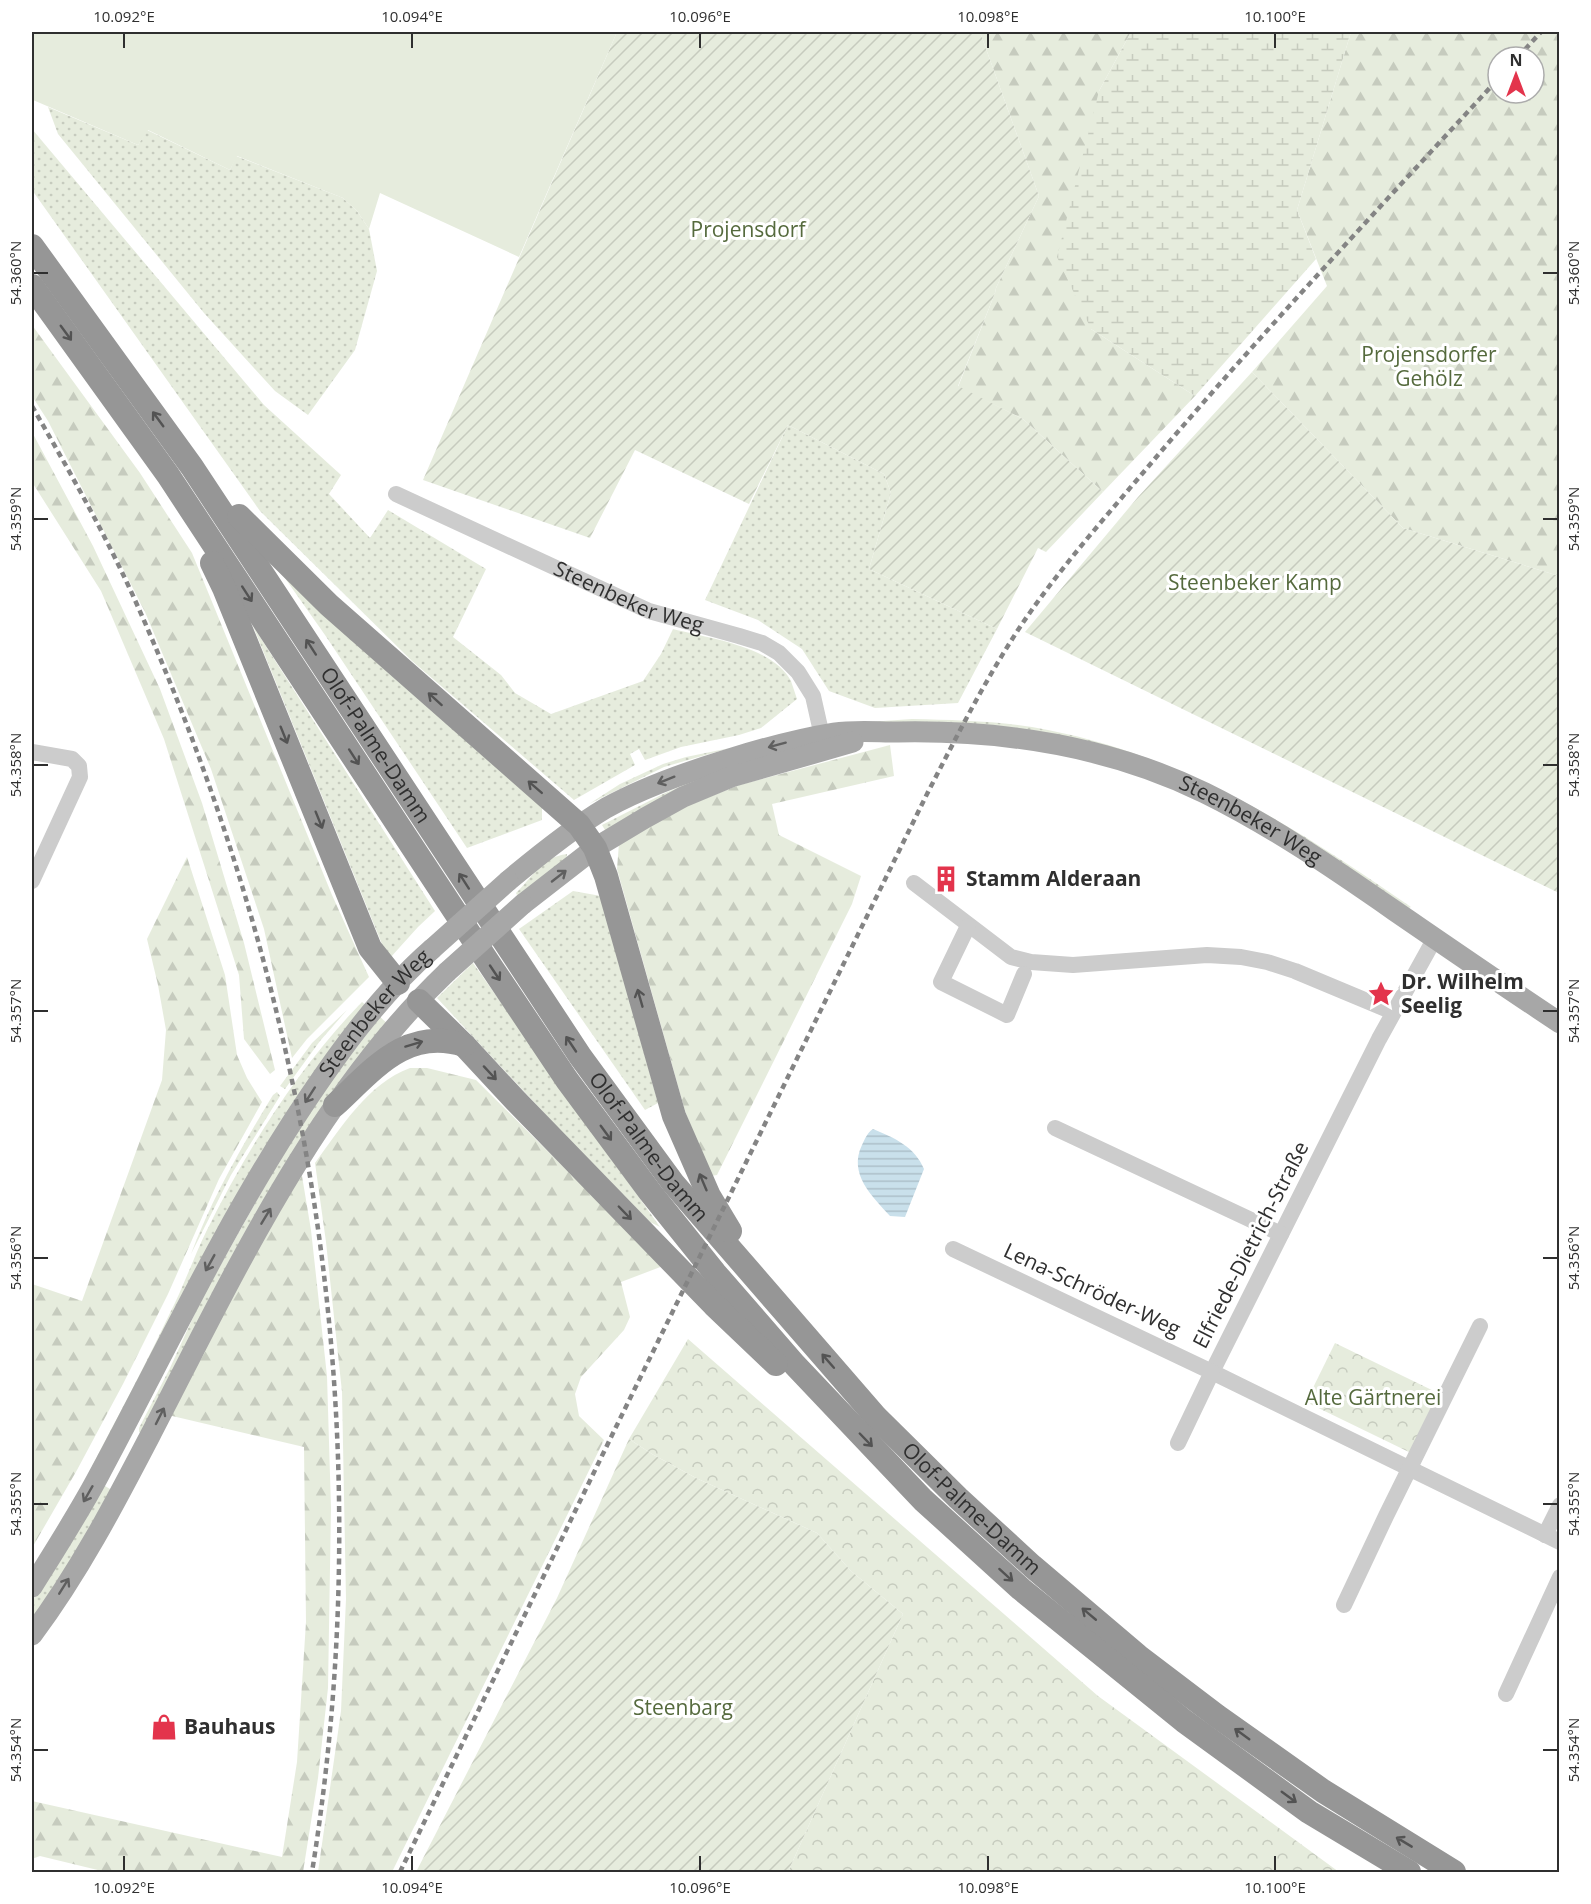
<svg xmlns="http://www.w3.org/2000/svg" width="1591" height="1904" font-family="'Open Sans',sans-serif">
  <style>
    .grass { fill: url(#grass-dots) }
    .forest { fill: url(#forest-firs); fill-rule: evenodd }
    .wetland { fill: url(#wetland-marsh) }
    .park { fill: url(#park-crowns) }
    .garden { fill: url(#garden-furrows) }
    .pitch { fill: #e6ecdd }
    .water { fill: url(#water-rules) }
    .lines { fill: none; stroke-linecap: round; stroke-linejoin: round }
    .minor { stroke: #ccc; stroke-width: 16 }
    .major { stroke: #a7a7a7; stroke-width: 21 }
    .highway { stroke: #969696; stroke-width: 24 }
    .rail { stroke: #848484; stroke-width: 4.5; stroke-dasharray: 6 4.5; stroke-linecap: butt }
    .major-bridge { stroke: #a7a7a7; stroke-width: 21 }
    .oneway { stroke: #535353 }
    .oneway2 { stroke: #5f5f5f }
    .ticks { fill: none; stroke: #2f2f2f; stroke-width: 2 }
    .labels { text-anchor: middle; stroke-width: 6; stroke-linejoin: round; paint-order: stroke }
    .park-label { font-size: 21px; fill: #556a3d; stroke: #fff }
    .street-label { font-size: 21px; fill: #2f2f2f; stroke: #fff }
    .poi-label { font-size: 21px; font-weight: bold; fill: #2f2f2f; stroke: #fff; text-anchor: start }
    .neatline { fill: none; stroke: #2f2f2f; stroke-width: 2 }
    .ticks-label { font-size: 15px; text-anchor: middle; fill: #2f2f2f }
  </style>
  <defs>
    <pattern id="grass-dots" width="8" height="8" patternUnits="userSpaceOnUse" patternTransform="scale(1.5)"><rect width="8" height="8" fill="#e6ecdd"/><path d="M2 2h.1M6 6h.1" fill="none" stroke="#c6cbbe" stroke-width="1.8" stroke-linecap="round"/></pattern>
    <pattern id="forest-firs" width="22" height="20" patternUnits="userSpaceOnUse" patternTransform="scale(1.5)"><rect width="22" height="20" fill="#e6ecdd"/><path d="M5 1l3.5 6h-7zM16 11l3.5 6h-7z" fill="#c6cbbe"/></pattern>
    <pattern id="wetland-marsh" width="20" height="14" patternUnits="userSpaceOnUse" patternTransform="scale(1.5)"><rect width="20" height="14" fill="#e6ecdd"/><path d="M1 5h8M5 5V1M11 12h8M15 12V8" fill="none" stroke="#c6cbbe"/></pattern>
    <pattern id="park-crowns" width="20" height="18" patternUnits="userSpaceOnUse" patternTransform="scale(1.5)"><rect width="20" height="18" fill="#e6ecdd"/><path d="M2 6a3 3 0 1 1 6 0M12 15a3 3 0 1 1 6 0" fill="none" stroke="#c6cbbe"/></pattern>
    <pattern id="garden-furrows" width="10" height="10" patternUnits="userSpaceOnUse" patternTransform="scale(1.5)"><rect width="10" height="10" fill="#e6ecdd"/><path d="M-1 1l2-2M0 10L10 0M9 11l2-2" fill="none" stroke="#c6cbbe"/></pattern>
    <pattern id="water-rules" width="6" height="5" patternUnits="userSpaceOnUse" patternTransform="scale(1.5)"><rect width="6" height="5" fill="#c9e0eb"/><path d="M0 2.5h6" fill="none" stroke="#adc0ca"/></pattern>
  </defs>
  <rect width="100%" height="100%" fill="#fff"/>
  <g class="grass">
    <polygon points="48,107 138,145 147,130 230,170 236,156 343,198 357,211 369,229 377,271 355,350 308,415 275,391 204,313 58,134"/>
    <path d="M32 129 264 405 341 475 329 494 370 538 388 510 486 569 453 637 501 675 515 693 551 714 643 681 661 654 673 629C707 638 773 646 791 681 793 687 795 693 797 699L761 728 739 735 681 747 645 760 639 749 630 754 635 765 574 800 412 661 260 511 32 190Z"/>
    <polygon points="788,425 884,474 891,493 869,569 997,629 958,703 875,708 829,691 802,649 758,620 705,600"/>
    <polygon points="275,564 542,807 542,820 467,848 325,635"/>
    <polygon points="253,626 435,911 418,927 390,958 386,954"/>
    <path d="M912 719C958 720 1003 721 1048 730 1186 757 1297 828 1411 907L1409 908 1333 857 1187 776 869 722Z"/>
    <polygon points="730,748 664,767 589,804 620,784 663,764 686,757"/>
    <polygon points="706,775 608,835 602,825 663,794"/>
    <path d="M567 854 566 860 518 897 516 893C533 877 541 857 567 854Z"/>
    <polygon points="573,891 601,896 658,1103 645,1110 519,929"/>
    <polygon points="473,963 660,1227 650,1222 559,1129 437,998"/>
    <path d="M362 1002 367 1006 95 1467 92 1466C118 1416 145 1366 169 1315 183 1288 193 1259 206 1232 245 1152 300 1065 362 1002Z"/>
    <polygon points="347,1010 320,1041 285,1089 280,1086 312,1043"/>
    <polygon points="380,1017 388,1024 141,1433 139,1432 139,1428 170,1368 201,1300 304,1116"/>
    <path d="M277 1092 280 1096 231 1175 191 1254C212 1198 242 1146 273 1095Z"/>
    <polygon points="103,1485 112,1490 80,1546 32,1620 32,1602"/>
  </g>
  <g class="forest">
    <polygon points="980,32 1131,32 1099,91 1091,329 1195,396 1103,492 1023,419 958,387 995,293 996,288 1039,196"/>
    <path d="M1351 32H1559V576L1403 528 1252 372 1327 286 1297 210ZM1498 57H1534V93H1498Z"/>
    <polygon points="32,325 140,473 192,553 332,895 369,977 307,1039 292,1058 264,929 211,769 145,612 48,421 32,396"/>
    <polygon points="32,432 93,546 160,689 202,803 244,943 275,1070 270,1074 244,1039 239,975 164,739 101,591 32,482"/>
    <polygon points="890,745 894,776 772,804 779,835 861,876 852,904 717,1175 711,1176 685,1111 617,869 619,843 689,805 739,785"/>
    <polygon points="187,857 225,975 237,1055 247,1078 262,1102 219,1179 168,1294 123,1384 77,1470 32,1548 32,1284 82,1301 162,1080 166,1030 158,985 147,939"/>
    <path d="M410 1068H427L476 1080 663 1266 621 1282 630 1317 624 1330 581 1377 575 1394 579 1416 604 1440 392 1872H318L341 1711 346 1599 342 1392 326 1242 315 1163C340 1129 368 1083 410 1068Z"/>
    <polygon points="301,1170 311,1230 327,1376 331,1508 328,1688 318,1778 303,1872 106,1872 40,1856 32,1859 32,1801 282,1857 297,1762 306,1622 304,1447 168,1415"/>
  </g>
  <polygon class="wetland" points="1131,32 1351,32 1297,210 1316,259 1195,396 1091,329 1057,257 1099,91"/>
  <g class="park">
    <polygon points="688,1339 1098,1696 1339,1872 788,1872 903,1614 851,1571 817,1533 696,1478 652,1454 629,1439"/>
    <polygon points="1335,1343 1440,1394 1411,1453 1306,1402"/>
  </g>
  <g class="garden">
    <polygon points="617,32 980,32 1039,196 996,288 995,293 958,386 1023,419 1103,492 1046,552 1038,548 997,629 869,569 891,493 884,474 788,425 749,504 635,450 590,538 423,480"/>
    <polygon points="1252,372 1403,528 1559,576 1559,893 1025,632 1138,497"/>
    <polygon points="629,1439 652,1454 696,1478 817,1533 851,1571 903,1614 788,1872 416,1872 557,1598"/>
  </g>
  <polygon class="pitch" points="32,32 617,32 519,257 380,193 369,229 357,211 343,198 237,156 230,170 148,130 138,145 33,100 32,96"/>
  <path class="water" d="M873 1129C895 1138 915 1147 924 1169L905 1217 890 1216C872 1196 848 1174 862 1145 865 1139 867 1133 873 1129Z"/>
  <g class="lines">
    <g class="minor">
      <path id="s1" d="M396 494 649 611 739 636 762 643 779 653 798 672 813 696 824 745"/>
      <polyline points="32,752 72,759 79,766 80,777 32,881"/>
      <polyline points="914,883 1011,957 1031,962 1073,965 1207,955 1241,957 1267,962 1295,971 1393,1012"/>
      <polyline points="968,926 941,982 1007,1015 1024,974"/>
      <polyline points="1435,938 1379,1039 1212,1372 1560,1542"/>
      <polyline points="1055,1128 1281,1234"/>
      <polyline points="953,1249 1212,1372 1178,1443"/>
      <polyline points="1545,1535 1560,1505"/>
      <polyline points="1344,1605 1386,1516 1480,1326"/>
      <polyline points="1506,1694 1560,1577"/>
    </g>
    <g class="major">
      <path id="s2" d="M508 881C539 855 571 829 606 808 644 787 684 773 726 760 761 749 797 739 834 733 855 730 877 732 898 732 1004 730 1109 746 1205 793 1272 826 1333 868 1395 911 1449 948 1504 986 1560 1023"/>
      <polyline points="523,904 595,848 645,818 683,797 731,777 853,742"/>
      <path id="s3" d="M32 1587C55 1550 79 1513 99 1475 163 1356 220 1234 293 1121 332 1061 378 996 432 949"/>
      <path d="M32 1635C80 1571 117 1499 154 1428 235 1271 318 1095 447 972"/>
    </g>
    <g class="highway">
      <path id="s4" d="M32 246 192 467 580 1056 673 1183 876 1417 958 1498 1032 1566 1138 1656 1217 1716 1323 1791 1454 1872"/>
      <polyline points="32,286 168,475 492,968 567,1080 650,1192 715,1273 795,1365 923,1500 1021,1589 1184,1721 1309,1812 1409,1872"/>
      <polyline points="239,516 329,605 579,825 595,848 606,876 674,1116 709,1196 730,1231"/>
      <polyline points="212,563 224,588 370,948 398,983"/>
      <polyline points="419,1001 464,1045 516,1101 714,1305 776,1364"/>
      <path d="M335 1105C374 1069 406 1027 464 1045"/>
    </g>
    <g class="rail">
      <polyline points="1518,57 1541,32"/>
      <path d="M32 406C71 474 111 544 142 616 317 1014 381 1443 312 1872"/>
      <path d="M400 1872 615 1429 928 792C957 736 985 680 1020 627 1061 566 1111 511 1158 455 1268 326 1384 203 1498 79"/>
    </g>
    <g class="major-bridge">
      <polyline points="432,949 508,881"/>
      <polyline points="447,972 523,904"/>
    </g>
  </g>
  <defs><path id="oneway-shaft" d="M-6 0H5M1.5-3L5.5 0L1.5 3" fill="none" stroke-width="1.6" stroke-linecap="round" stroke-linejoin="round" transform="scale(1.5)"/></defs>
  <g class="oneway">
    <use href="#oneway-shaft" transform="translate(66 333) rotate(54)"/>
    <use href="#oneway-shaft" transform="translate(158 419) rotate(-126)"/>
    <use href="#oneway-shaft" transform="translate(247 594) rotate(57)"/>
    <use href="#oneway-shaft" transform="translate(311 647) rotate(-123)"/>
    <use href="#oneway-shaft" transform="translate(435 699) rotate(-138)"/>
    <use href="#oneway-shaft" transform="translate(284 735) rotate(68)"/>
    <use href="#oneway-shaft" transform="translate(354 757) rotate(57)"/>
    <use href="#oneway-shaft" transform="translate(535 787) rotate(-139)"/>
    <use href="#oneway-shaft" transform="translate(319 820) rotate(68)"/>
    <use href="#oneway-shaft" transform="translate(464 881) rotate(-123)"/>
    <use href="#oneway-shaft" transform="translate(495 973) rotate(56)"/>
    <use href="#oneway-shaft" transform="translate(640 998) rotate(-106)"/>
    <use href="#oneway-shaft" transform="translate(414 1044) rotate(-17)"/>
    <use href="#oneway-shaft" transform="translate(571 1044) rotate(-124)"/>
    <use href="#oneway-shaft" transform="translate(490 1073) rotate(47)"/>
    <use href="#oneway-shaft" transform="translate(606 1133) rotate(54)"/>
    <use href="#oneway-shaft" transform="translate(703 1182) rotate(-113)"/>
    <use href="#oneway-shaft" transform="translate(625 1213) rotate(46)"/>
    <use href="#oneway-shaft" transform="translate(828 1361) rotate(-131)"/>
    <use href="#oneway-shaft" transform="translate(866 1440) rotate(46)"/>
    <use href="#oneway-shaft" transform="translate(1006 1575) rotate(42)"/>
    <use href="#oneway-shaft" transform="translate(1089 1614) rotate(-140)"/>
    <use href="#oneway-shaft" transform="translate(1242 1734) rotate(-144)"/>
    <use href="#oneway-shaft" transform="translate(1289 1797) rotate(36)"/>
    <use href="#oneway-shaft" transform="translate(1404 1842) rotate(-149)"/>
  </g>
  <g class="oneway2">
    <use href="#oneway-shaft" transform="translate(777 745) rotate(165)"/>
    <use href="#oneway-shaft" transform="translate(666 780) rotate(158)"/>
    <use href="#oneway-shaft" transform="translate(559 876) rotate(-38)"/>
    <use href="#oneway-shaft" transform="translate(310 1095) rotate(123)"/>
    <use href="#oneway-shaft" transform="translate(266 1216) rotate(-59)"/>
    <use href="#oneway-shaft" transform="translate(210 1263) rotate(119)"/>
    <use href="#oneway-shaft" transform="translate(160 1416) rotate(-63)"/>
    <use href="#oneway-shaft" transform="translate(88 1494) rotate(120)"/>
    <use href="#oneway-shaft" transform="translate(64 1586) rotate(-58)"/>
  </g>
  <path class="ticks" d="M124 33V48M412 33V48M700 33V48M988 33V48M1275 33V48M33 273H48M1543 273H1558M33 519H48M1543 519H1558M33 765H48M1543 765H1558M33 1011H48M1543 1011H1558M33 1258H48M1543 1258H1558M33 1504H48M1543 1504H1558M33 1750H48M1543 1750H1558M124 1856V1871M412 1856V1871M700 1856V1871M988 1856V1871M1275 1856V1871"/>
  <defs>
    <g id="building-bare" transform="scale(2.07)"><path d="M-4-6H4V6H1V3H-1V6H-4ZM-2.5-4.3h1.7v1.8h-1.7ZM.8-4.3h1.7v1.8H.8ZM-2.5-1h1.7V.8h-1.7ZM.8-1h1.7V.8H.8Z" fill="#e3344c" stroke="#fff" stroke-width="2.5" paint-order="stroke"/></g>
    <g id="sight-bare" transform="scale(2.07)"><path d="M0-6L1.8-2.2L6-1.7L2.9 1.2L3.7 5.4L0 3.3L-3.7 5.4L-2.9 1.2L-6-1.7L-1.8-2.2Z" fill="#e3344c" stroke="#fff" stroke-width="2.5" paint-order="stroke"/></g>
    <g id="shop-bare" transform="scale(2.07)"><path d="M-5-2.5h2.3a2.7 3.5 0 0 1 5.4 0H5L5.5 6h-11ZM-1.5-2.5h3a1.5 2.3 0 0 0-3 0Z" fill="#e3344c" stroke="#fff" stroke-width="2.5" paint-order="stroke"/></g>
  </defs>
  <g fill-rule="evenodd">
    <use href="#building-bare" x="946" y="879"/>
    <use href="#sight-bare" x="1381" y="994"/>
    <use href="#shop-bare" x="164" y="1727"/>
  </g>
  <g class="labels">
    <g class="park-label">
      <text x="748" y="237">Projensdorf</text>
      <text x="1429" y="362">Projensdorfer<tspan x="1429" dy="24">Gehölz</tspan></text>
      <text x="1255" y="590">Steenbeker Kamp</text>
      <text x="1373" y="1405">Alte Gärtnerei</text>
      <text x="683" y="1715">Steenbarg</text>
    </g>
    <g class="street-label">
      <text dy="7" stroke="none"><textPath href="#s1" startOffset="255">Steenbeker Weg</textPath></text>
      <text dy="7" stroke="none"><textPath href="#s4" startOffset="606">Olof-Palme-Damm</textPath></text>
      <text dy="7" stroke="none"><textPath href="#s2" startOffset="796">Steenbeker Weg</textPath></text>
      <text dy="7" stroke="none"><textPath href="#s3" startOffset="670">Steenbeker Weg</textPath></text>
      <text dy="7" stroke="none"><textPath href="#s4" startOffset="1092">Olof-Palme-Damm</textPath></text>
      <text transform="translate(1251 1245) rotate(-63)" y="7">Elfriede-Dietrich-Straße</text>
      <text transform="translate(1092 1290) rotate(25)" y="7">Lena-Schröder-Weg</text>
      <text dy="7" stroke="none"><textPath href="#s4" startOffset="1578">Olof-Palme-Damm</textPath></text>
    </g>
    <g class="poi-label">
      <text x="966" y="886">Stamm Alderaan</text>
      <text x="1401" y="989">Dr. Wilhelm<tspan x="1401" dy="24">Seelig</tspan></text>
      <text x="184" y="1734">Bauhaus</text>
    </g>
  </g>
  <rect width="1591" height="1904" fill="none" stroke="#ffffff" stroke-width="66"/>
  <g transform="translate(1516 75)"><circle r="28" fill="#ffffff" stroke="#acacac" stroke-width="1.5"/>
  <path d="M0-4.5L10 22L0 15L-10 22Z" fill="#e3344c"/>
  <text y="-9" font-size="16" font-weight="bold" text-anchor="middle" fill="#2f2f2f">N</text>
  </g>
  <rect x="33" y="33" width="1525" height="1838" class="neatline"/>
  <g class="ticks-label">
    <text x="124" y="22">10.092°E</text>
    <text x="412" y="22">10.094°E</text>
    <text x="700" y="22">10.096°E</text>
    <text x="988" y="22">10.098°E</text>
    <text x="1275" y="22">10.100°E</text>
    <text transform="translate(16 273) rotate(-90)" y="5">54.360°N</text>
    <text transform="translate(1574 273) rotate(-90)" y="5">54.360°N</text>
    <text transform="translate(16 519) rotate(-90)" y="5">54.359°N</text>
    <text transform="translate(1574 519) rotate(-90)" y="5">54.359°N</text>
    <text transform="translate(16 765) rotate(-90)" y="5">54.358°N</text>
    <text transform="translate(1574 765) rotate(-90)" y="5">54.358°N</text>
    <text transform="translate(16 1011) rotate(-90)" y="5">54.357°N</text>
    <text transform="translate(1574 1011) rotate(-90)" y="5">54.357°N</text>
    <text transform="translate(16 1258) rotate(-90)" y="5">54.356°N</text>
    <text transform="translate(1574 1258) rotate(-90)" y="5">54.356°N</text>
    <text transform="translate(16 1504) rotate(-90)" y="5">54.355°N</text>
    <text transform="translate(1574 1504) rotate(-90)" y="5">54.355°N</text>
    <text transform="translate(16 1750) rotate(-90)" y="5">54.354°N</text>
    <text transform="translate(1574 1750) rotate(-90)" y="5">54.354°N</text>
    <text x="124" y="1893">10.092°E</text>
    <text x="412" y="1893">10.094°E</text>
    <text x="700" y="1893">10.096°E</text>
    <text x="988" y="1893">10.098°E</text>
    <text x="1275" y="1893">10.100°E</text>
  </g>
</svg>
